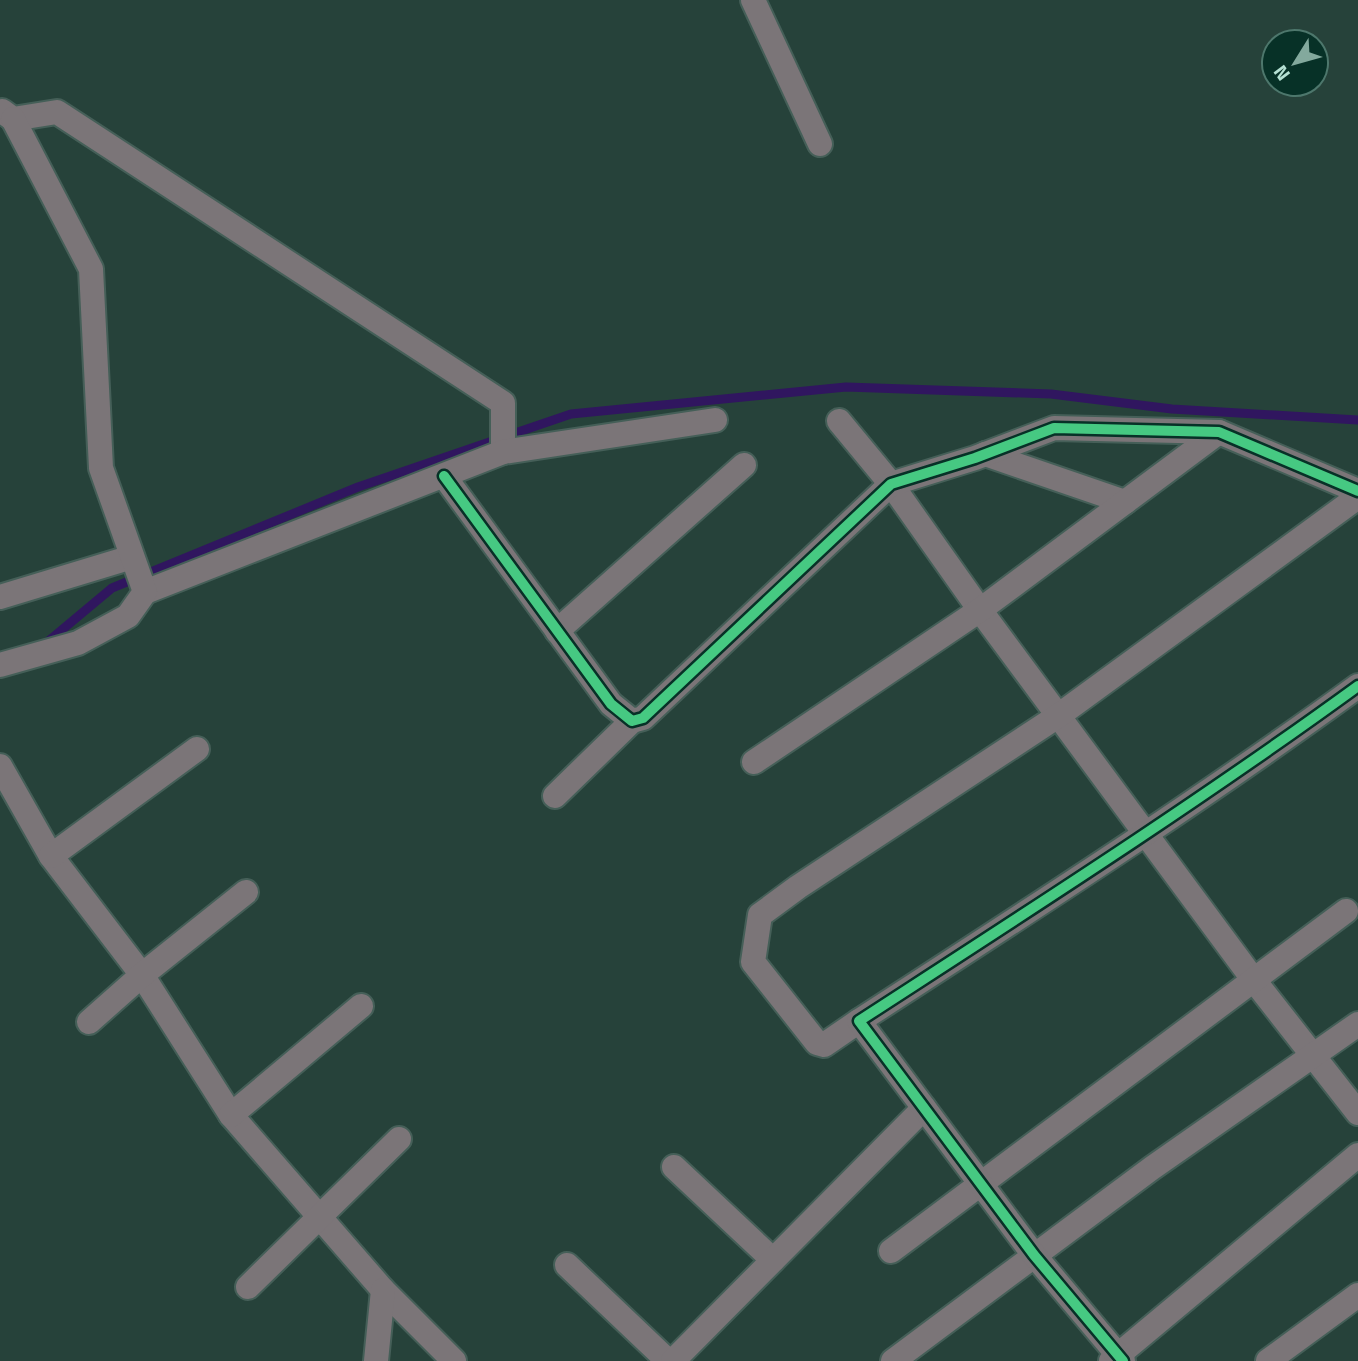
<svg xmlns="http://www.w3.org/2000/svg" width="1358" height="1361" font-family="'Titillium Web',sans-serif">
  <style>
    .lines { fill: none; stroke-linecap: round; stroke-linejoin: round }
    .stream { stroke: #30165f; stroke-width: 9 }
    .minor-casing { stroke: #455f58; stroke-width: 28 }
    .minor { stroke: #7b7578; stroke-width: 24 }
    .cycleway-casing { stroke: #073127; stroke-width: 15 }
    .cycleway { stroke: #46c982; stroke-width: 10 }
  </style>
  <rect width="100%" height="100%" fill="#26423a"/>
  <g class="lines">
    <polyline class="stream" points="45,644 112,588 358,487 571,414 846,387 1051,394 1172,409 1358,420"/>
    <g class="minor-casing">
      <g id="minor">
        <polyline points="753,0 820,144"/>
        <polyline points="2,111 13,119 57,112 503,403 503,452"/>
        <polyline points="839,421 891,484 980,610 1253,979 1358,1113"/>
        <polyline points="985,454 1125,502"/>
        <polyline points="444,476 611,704 632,721 643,718 891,484 975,458 1054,428 1219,432 1358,491"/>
        <polyline points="145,592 503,452 715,420"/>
        <polyline points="0,597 132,557"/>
        <polyline points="557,631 744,465"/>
        <polyline points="0,665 78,643 128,616 145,592 101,468 91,269 13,119"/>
        <polyline points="754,762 980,610 1219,432"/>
        <polyline points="0,766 51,856 142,975 231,1115 383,1290 454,1361"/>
        <polyline points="555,796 632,721"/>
        <polyline points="51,856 197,749"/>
        <polyline points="859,1021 824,1045 817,1043 753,962 760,915 798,887 1058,716 1358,497"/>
        <polyline points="89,1022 142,975 246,892"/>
        <polyline points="231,1115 361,1006"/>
        <polyline points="674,1167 773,1260"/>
        <polyline points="891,1251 1346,911"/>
        <polyline points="567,1265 668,1361"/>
        <polyline points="248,1287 399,1139"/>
        <polyline points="376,1361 383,1290"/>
        <polyline points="673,1361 924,1108"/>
        <polyline points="893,1361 1152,1168 1358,1024"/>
        <polyline points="1111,1361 1358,1155"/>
        <path d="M1123 1361 1034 1255 859 1021C1027 912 1196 804 1358 686"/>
        <polyline points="1268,1361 1358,1295"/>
      </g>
    </g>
    <use href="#minor" class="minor"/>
    <g class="cycleway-casing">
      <g id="cycleway">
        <polyline points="444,476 611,704 632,721 643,718 891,484 975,458 1054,428 1219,432 1358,491"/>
        <path d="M1123 1361 1034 1255 859 1021C1027 912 1196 804 1358 686"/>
      </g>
    </g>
    <use href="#cycleway" class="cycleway"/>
  </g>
  <g transform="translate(1295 63) rotate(233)"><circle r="33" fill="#073127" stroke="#4d776c" stroke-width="2"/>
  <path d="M0-5L12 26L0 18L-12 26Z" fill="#83a99d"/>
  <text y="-10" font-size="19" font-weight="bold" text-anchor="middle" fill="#b5e0d3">N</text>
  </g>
</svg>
